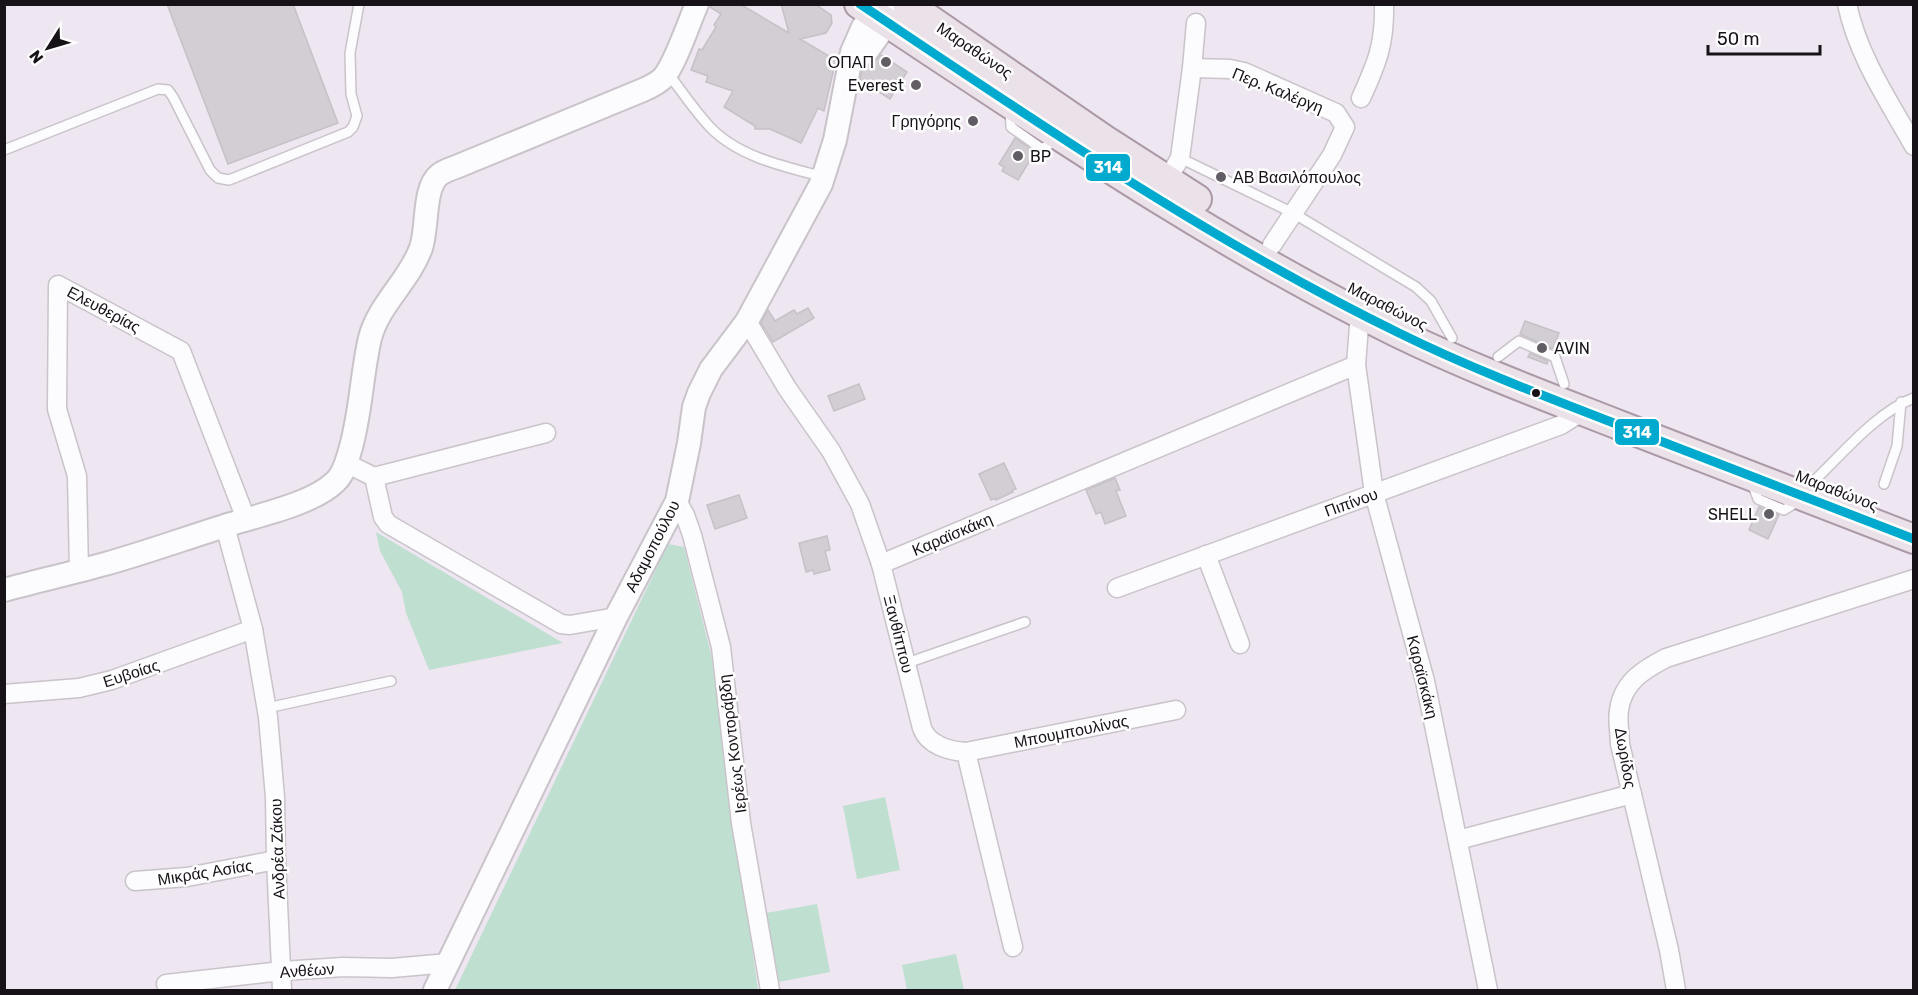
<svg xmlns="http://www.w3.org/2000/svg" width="1918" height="995" font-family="Rubik,sans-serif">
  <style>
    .green { fill: #bfdfd0 }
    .building { fill: #d3cdd4; stroke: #c6c0c7; stroke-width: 1.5 }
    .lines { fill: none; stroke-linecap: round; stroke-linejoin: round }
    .service-casing { stroke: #c9c3ca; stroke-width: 12 }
    .minor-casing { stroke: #c9c3ca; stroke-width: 21 }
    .tertiary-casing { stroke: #c9c3ca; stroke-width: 26 }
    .primary-casing { stroke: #ac99a8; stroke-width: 32 }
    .service { stroke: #fcfbfd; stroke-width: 9 }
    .minor { stroke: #fcfbfd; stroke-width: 18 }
    .tertiary { stroke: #fcfbfd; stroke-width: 22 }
    .primary { stroke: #ebe1e8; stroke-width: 28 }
    .bus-1-casing { stroke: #fff; stroke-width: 14 }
    .bus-1 { stroke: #00a9ce; stroke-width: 9 }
    .poi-dot { fill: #625c64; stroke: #fff; stroke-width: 2 }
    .bus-dot { fill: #171218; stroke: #fff; stroke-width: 2 }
    .labels { text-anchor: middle; stroke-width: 5; stroke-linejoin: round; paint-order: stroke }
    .street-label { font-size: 16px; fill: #171218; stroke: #fff }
    .poi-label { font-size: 16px; fill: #171218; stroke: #fff; text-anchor: end }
    .line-badge { stroke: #fff; stroke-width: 2 }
    .badge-label { font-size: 16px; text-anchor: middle; font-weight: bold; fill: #fff }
  </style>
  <rect width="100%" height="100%" fill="#eee6f0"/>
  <g class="green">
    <polygon points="376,532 563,643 429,670 406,613 402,592 380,551"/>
    <polygon points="668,544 684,547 711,654 758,990 455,990"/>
    <polygon points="885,797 900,870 857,879 843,806"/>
    <polygon points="817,904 830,972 779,982 766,913"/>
    <polygon points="956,954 964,990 907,990 902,965"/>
  </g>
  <g class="building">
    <polygon points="167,4 293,4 338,123 228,164"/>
    <polygon points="710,4 740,4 789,33 781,4 815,4 831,15 832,23 826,33 800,39 836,60 824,111 818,108 801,143 770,129 755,129 755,126 724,107 733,91 706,82 708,76 691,70 699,49 702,50 716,27 714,25 721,14 710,7"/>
    <polygon points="881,55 907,72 890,99 860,80 862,71"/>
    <polygon points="1015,138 1035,152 1018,180 1002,171 1004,167 999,164"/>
    <polygon points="808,308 814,318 773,342 761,323 768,310 775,321 794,310 797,314"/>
    <polygon points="1525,321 1559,333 1553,349 1520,334"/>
    <polygon points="1530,353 1548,361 1547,364 1528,357"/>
    <polygon points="859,384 865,399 834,411 828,396"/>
    <polygon points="1004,463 1016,489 1012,490 1013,492 996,500 996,498 991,500 979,474"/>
    <polygon points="1115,478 1120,490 1116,491 1126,516 1105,524 1101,512 1096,514 1086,490"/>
    <polygon points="739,495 747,518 715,529 707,505"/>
    <polygon points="1759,507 1779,515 1768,539 1749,530"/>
    <polygon points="827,536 830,550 825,551 830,570 814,574 813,570 806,572 799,543"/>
  </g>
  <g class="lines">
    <g class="service-casing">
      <g id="service">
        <path d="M667 72C681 90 694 110 710 127 738 157 786 167 824 177"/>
        <polyline points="1010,109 1011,127 1042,149 1056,140"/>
        <polyline points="4,150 158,89 168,90 173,97 210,170 218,178 229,180 348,132 353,127 357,116 351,94 350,53 359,4"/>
        <polyline points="1180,158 1293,213 1416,287 1431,301 1452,338"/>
        <polyline points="1498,357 1519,341 1555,357 1564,384"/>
        <path d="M1814 481C1842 454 1878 411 1914 398"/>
        <polyline points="1752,483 1758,499 1784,510 1800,500"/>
        <polyline points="1884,484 1897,446 1901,402"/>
        <polyline points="907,663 1025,622"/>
        <polyline points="267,708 391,681"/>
      </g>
    </g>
    <g class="minor-casing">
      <g id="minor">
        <path d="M1847 4C1858 56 1888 100 1914 146"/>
        <polyline points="1192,68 1196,23"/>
        <path d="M1361 98C1377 63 1385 44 1384 4"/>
        <polyline points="1167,180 1180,158 1192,68 1230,69 1244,72 1336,113 1345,127 1332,155 1272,245"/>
        <polyline points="1360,313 1356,365 1374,493 1425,681 1488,990"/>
        <path d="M747 321 787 388 831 451 860 504 881 564 922 728C928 745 949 751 966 752L1176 710"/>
        <polyline points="346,463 374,477 383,517 388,524 561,624 570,625 616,617"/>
        <polyline points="374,477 546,433"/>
        <polyline points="677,501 685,515 692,535 721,647 741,823 770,990"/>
        <polyline points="225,526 253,629 268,717 275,797 276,860 282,990"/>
        <polyline points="1206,555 1240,644"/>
        <polyline points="881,564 1356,365"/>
        <polyline points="79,571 77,476 57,409 58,285 181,351 246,519"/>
        <polyline points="1117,588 1561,425 1583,411"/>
        <polyline points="4,694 79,688 112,680 253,629"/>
        <polyline points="966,752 1013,947"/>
        <polyline points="1458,840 1632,794"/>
        <polyline points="135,881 187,877 276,860"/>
        <polyline points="166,984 282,971 343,967 392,968 448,963"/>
        <path d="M1676 990 1669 950 1620 744C1620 734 1617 721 1619 710 1623 682 1643 670 1666 658L1914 579"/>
      </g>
    </g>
    <g class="tertiary-casing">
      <g id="tertiary">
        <polyline points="852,62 868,50 897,9"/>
        <path d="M4 590C38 581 72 573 105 564 148 552 189 537 231 524 260 515 314 503 335 482 343 475 346 464 349 454 361 416 361 377 370 338 379 304 409 281 421 248 428 228 423 188 439 175 444 171 450 169 456 167L643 90C650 87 658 83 663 78 675 65 689 22 697 4"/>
        <polyline points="435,990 616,617 677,501 689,443 694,407 699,393 711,369 747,321 821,184 835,140 852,52 863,27 878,4"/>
      </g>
    </g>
    <g class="primary-casing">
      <g id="primary">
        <path d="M859 4C1035 120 1209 240 1398 333 1470 368 1545 396 1619 425 1717 463 1815 501 1914 539"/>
        <polyline points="907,4 1105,140 1197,199"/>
      </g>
    </g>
    <use href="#service" class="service"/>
    <use href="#minor" class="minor"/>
    <use href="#tertiary" class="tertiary"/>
    <use href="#primary" class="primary"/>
    <g class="bus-1-casing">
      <path id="bus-1" d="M860 4C1035 121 1210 241 1399 333 1472 369 1549 398 1624 427 1721 464 1817 502 1914 539"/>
    </g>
    <use href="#bus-1" class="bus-1"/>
  </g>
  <g class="poi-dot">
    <circle cx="886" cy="62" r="6"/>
    <circle cx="916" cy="85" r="6"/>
    <circle cx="973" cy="121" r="6"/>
    <circle cx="1018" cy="156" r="6"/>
    <circle cx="1221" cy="177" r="6"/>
    <circle cx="1542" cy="348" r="6"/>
    <circle cx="1769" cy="514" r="6"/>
  </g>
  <circle class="bus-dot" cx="1536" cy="393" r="5"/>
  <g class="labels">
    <g class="street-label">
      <text transform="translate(975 50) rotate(34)" y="6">Μαραθώνος</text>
      <text transform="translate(1278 90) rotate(22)" y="6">Περ. Καλέργη</text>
      <text transform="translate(1388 306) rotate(27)" y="6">Μαραθώνος</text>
      <text transform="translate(104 309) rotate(28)" y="6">Ελευθερίας</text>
      <text transform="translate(1837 490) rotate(21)" y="6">Μαραθώνος</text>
      <text transform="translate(1351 502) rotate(-20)" y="6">Πιπίνου</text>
      <text transform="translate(952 534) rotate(-23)" y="6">Καραϊσκάκη</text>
      <text transform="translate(652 546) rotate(-63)" y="6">Αδαμοπούλου</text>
      <text transform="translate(899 634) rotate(76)" y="6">Ξανθίππου</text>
      <text transform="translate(131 673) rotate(-18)" y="6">Ευβοίας</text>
      <text transform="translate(1423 677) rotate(76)" y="6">Καραϊσκάκη</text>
      <text transform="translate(1071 731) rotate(-11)" y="6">Μπουμπουλίνας</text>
      <text transform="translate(732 744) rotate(-97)" y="6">Ιερέως Κοντοράβδη</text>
      <text transform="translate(1626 758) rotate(80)" y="6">Δωρίδος</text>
      <text transform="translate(277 849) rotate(-92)" y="6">Ανδρέα Ζάκου</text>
      <text transform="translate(205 872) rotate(-9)" y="6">Μικράς Ασίας</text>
      <text transform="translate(307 970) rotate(-4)" y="6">Ανθέων</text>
    </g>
    <g class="poi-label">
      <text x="874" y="68">ΟΠΑΠ</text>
      <text x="904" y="91">Everest</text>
      <text x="961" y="127">Γρηγόρης</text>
      <text x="1030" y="162" text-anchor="start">BP</text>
      <text x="1233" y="183" text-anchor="start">ΑΒ Βασιλόπουλος</text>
      <text x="1554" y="354" text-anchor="start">AVIN</text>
      <text x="1757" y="520">SHELL</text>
    </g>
  </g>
  <g class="line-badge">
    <rect x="1085" y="153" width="46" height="29" rx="6" fill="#00a9ce"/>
    <rect x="1614" y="418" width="46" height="28" rx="6" fill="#00a9ce"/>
  </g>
  <g class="badge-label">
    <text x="1108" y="173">314</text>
    <text x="1637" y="438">314</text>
  </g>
  <rect width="1918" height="995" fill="none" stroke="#171218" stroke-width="12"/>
  <g transform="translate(48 48) rotate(233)" stroke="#ffffff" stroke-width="4.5" paint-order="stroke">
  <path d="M0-4.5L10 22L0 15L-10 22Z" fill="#171218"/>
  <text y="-9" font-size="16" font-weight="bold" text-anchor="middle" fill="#171218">N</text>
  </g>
  <path d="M1708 45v9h112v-9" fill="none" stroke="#171218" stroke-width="3"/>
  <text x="1717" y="45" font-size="18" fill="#171218" stroke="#ffffff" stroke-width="4.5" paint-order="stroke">50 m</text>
</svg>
